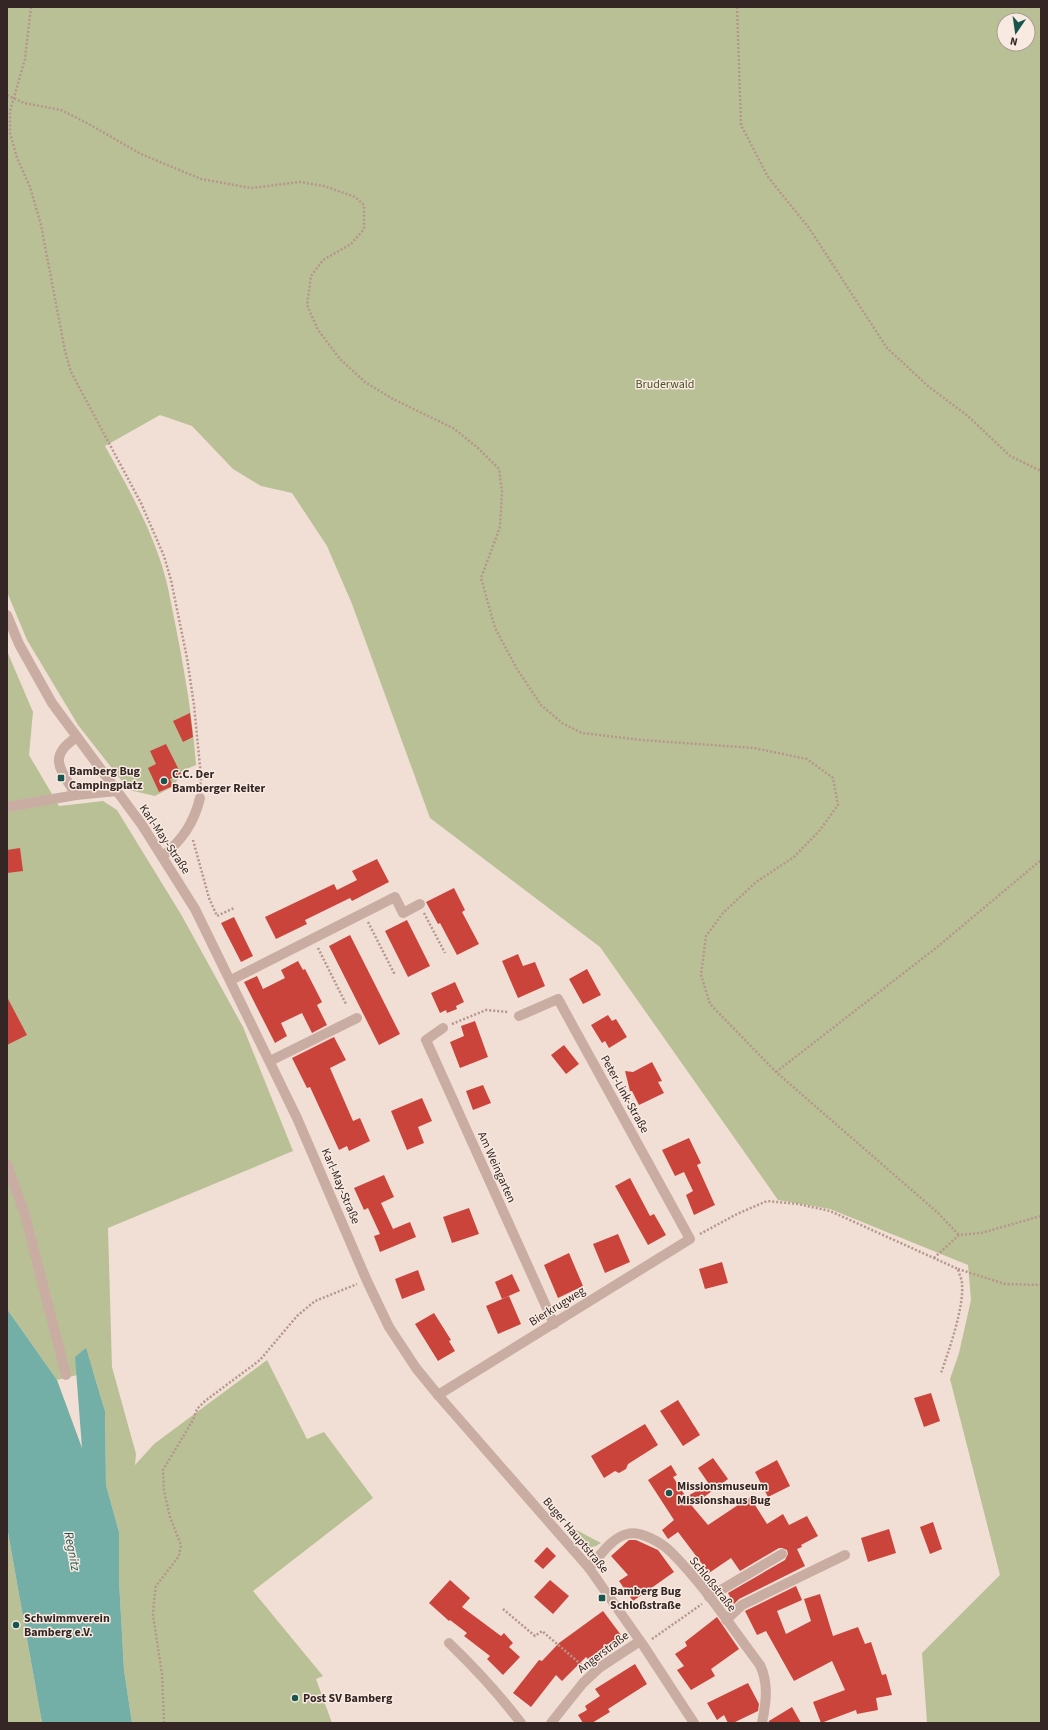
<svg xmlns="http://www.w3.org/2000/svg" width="1048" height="1730" font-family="'Source Sans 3',sans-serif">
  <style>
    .green { fill: #b9c096; fill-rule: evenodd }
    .water { fill: #74afa7 }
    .building { fill: #ca443b }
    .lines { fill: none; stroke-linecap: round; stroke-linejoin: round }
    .path { stroke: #b5968c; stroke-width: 2.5; stroke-dasharray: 2 2; stroke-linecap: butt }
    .minor { stroke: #c9ada2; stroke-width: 10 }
    .poi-dot { fill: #19554f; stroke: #f9eae1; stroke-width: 1.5 }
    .labels { text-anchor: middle; stroke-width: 3; stroke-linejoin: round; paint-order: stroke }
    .park-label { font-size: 12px; fill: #4a5228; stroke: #f9eae1 }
    .poi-label { font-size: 12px; font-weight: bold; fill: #332624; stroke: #f9eae1; text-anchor: start }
    .street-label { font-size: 12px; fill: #332624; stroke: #f9eae1 }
    .water-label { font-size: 13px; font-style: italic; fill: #19554f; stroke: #f9eae1 }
  </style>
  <rect width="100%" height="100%" fill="#f1dfd5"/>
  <g class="green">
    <path d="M7 7H1041V1723H927L922 1653 1000 1575 950 1379 959 1353 971 1300 968 1265 830 1209 778 1200 600 947 430 818 352 604 327 546 292 493 261 486 233 469 192 426 160 415 105 446C130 491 157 538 168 588 180 647 192 706 196 765L182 771 174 786 155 796 129 790 78 725 27 640 7 592ZM1004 20H1028V44H1004Z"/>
    <polygon points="7,651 33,712 29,755 59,806 103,801 117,810 182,916 243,1027 293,1151 108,1228 112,1367 136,1454 135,1465 154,1444 267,1360 307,1439 324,1432 373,1498 253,1591 323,1676 316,1679 332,1723 132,1723 124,1670 119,1580 119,1532 106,1485 105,1411 93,1371 57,1380 7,1309"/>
    <polygon points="567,1525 601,1543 596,1546 588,1548"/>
    <polygon points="7,1527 42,1723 7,1723"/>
  </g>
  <polygon class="water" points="7,1309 57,1380 82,1448 75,1357 86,1348 105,1411 106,1485 119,1532 119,1580 124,1670 132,1723 42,1723 7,1527"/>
  <g class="building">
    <polygon points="190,713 193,737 183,742 173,721"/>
    <polygon points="166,744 181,774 170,779 173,786 159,792 148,768 156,764 150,751"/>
    <polygon points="20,848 23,871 7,873 7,850"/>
    <polygon points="377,859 389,882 352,901 350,898 305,920 307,924 276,939 265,917 334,884 337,890 357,880 352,871"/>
    <polygon points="454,888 465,910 462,912 479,944 457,955 440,923 438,924 426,902"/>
    <polygon points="234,917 253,956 241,962 221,923"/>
    <polygon points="407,920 430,966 408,977 385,931"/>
    <polygon points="350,935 400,1034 379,1045 329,946"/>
    <polygon points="518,954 523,966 535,962 545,986 518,998 502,961"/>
    <polygon points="298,961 303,970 305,969 322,1002 317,1005 327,1025 312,1033 302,1013 281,1023 287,1036 275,1043 244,982 257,976 263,989 285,978 281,970"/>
    <polygon points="587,969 601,995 583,1004 569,979"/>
    <polygon points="455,982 464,1002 456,1006 457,1009 447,1013 446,1010 440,1013 431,993"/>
    <polygon points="7,997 27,1035 7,1045"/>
    <polygon points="608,1015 612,1021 616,1019 627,1037 609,1048 605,1041 602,1043 591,1025"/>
    <polygon points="475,1021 488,1057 460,1068 450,1042 464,1036 461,1026"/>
    <polygon points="334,1037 346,1060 330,1068 353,1121 360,1118 370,1141 349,1151 347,1146 339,1150 310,1087 307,1088 292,1058"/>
    <polygon points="564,1045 579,1064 566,1074 551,1055"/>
    <polygon points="652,1062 662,1081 658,1082 664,1093 639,1105 632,1091 630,1091 625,1071 633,1072"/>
    <polygon points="483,1085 491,1103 473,1110 466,1091"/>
    <polygon points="422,1098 432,1121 418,1127 424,1143 407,1150 391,1111"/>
    <polygon points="689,1138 701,1163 697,1165 715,1205 694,1215 686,1195 693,1191 684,1172 675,1176 662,1150"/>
    <polygon points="384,1175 394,1197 381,1203 393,1229 410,1222 416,1237 380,1252 374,1236 380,1234 368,1208 364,1210 354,1188"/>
    <polygon points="630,1178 650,1216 654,1214 666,1235 648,1245 615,1186"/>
    <polygon points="469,1208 479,1234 452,1243 443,1217"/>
    <polygon points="618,1234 630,1262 605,1273 593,1244"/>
    <polygon points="569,1253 583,1286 558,1298 544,1265"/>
    <polygon points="722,1262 728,1283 705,1289 699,1269"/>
    <polygon points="418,1270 425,1290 402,1299 395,1279"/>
    <polygon points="512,1274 520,1291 502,1299 495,1282"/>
    <polygon points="509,1296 521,1324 498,1334 486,1306"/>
    <polygon points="434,1313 451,1340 449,1341 455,1351 438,1361 415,1324"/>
    <polygon points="931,1393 940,1421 924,1427 914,1398"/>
    <polygon points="678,1400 700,1435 683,1446 660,1411"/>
    <polygon points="645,1424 658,1445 628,1464 626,1469 619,1473 615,1471 604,1478 591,1456"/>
    <polygon points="713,1458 728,1479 692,1506 708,1525 750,1497 767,1524 783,1514 789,1525 807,1516 818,1536 801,1545 802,1547 797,1549 805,1566 739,1599 734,1604 728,1593 785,1560 788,1554 787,1550 782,1548 779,1548 740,1571 731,1558 709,1573 678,1532 668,1539 662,1530 674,1520 648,1480 671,1465 677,1475 673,1477 686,1497 709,1484 698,1468"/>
    <polygon points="777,1460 790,1486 768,1497 755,1472"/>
    <polygon points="933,1522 942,1549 930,1554 920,1527"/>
    <polygon points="889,1529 896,1553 868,1562 861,1538"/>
    <polygon points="629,1540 636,1540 658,1550 674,1572 633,1601 619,1581 628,1575 611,1556"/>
    <polygon points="547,1547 556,1556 543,1569 534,1561"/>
    <polygon points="450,1580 470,1598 462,1607 501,1636 504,1633 513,1643 509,1647 520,1657 503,1675 487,1659 490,1656 464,1636 467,1633 450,1620 449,1621 429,1603"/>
    <polygon points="550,1580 569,1596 553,1614 534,1597"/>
    <polygon points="796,1586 802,1600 777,1611 786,1634 811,1621 804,1599 820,1594 833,1636 858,1627 865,1644 871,1642 882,1675 886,1674 892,1695 876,1698 878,1710 857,1714 856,1710 821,1723 813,1702 845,1690 832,1661 794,1681 766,1631 757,1635 745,1611"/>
    <polygon points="603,1611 621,1635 588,1659 586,1657 562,1681 556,1675 531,1707 513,1693 539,1660 542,1661 559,1643"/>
    <polygon points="717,1617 739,1649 711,1669 715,1676 691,1690 677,1670 684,1666 675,1654 687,1646 685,1642"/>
    <polygon points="635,1664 647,1684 608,1709 610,1712 592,1723 583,1723 578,1715 587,1710 585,1706 600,1696 595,1689"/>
    <polygon points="748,1683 759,1704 758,1711 733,1723 728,1723 724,1715 717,1720 707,1703"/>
    <polygon points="792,1707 801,1723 769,1723 769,1721"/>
  </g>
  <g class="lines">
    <g class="path">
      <polyline points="31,7 25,59 10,111 10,133 17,158 30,187 41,225 65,351 71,372 141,503 164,556 171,580 187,658 194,705 201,777 200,787"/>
      <polyline points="737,7 741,125 768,177 809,228 887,348 929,387 968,416 1010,456 1041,471"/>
      <polyline points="7,95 24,103 61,110 87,123 141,154 201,179 251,188 300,182 324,186 355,197 364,205 364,229 351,244 323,260 311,276 307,305 318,330 340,359 365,382 393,399 453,428 478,448 499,469 502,492 500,527 481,578 495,628 517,669 541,705 562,723 582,733 641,740 754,748 807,759 833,778 838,805 820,830 794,857 756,882 723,913 706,936 701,975 710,1004 776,1072 937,1212 959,1235"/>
      <polyline points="193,840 209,898 217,916 234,908"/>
      <polyline points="424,913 445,953"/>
      <polyline points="368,922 395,975"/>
      <polyline points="318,948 346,1004"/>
      <polyline points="452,1024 486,1010 508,1012"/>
      <polyline points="776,1072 936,948 1041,860"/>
      <path d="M700 1234 737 1214 767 1201 798 1204 830 1211 958 1269C959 1274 962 1279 962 1284 964 1308 949 1350 941 1373"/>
      <polyline points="934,1258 959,1235 981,1233 1041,1216"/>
      <polyline points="958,1269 1005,1284 1041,1285"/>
      <polyline points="503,1609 535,1636 542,1631 584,1667"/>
      <polyline points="652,1639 702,1604"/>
      <polyline points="164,1723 162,1674 153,1615 154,1601 156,1586 179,1556 181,1545 170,1517 164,1491 163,1470 193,1420 197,1409 205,1401 260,1360 297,1316 315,1301 357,1284"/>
    </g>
    <g class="minor">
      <polyline points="7,615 19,644 52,703 142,825 195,909 297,1118 367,1281 389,1327 416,1368 438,1395 589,1568 643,1645 694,1723"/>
      <path d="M76 795C61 770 46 757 77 737"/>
      <polyline points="7,807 76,795 117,791"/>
      <path d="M163 856C182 840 194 823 200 798"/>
      <polyline points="231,980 395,897 403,913 420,904"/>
      <polyline points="443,1028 426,1040 554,1324"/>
      <polyline points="270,1061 357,1018"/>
      <polyline points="7,1164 25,1215 66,1375"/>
      <polyline points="438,1395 690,1239 558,999 519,1016"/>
      <path d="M589 1568C600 1556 611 1538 627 1534 640 1530 662 1543 671 1552 705 1586 731 1627 760 1665 769 1684 766 1703 762 1723"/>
      <polyline points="709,1597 782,1554"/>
      <polyline points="726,1620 742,1605 845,1555"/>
      <path d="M449 1643C475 1668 499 1694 521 1723"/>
      <polyline points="551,1723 583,1683 599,1668 640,1641"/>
    </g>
  </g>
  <g class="poi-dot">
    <rect x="57" y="774" width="8" height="8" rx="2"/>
    <circle cx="164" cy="781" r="4"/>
    <circle cx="669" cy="1493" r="4"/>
    <rect x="598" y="1594" width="8" height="8" rx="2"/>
    <circle cx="16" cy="1625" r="4"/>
    <circle cx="295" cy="1698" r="4"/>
  </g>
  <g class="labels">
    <g class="park-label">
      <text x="665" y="388">Bruderwald</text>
    </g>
    <g class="poi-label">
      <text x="69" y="775">Bamberg Bug<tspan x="69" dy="14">Campingplatz</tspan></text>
      <text x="172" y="778">C.C. Der<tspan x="172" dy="14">Bamberger Reiter</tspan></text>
      <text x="677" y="1490">Missionsmuseum<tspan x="677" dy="14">Missionshaus Bug</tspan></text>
      <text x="610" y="1595">Bamberg Bug<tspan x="610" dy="14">Schloßstraße</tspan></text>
      <text x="24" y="1622">Schwimmverein<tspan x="24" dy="14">Bamberg e.V.</tspan></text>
      <text x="303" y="1702">Post SV Bamberg</text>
    </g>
    <g class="street-label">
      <text transform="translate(165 839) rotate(56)" y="4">Karl-May-Straße</text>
      <text transform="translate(625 1094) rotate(61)" y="4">Peter-Link-Straße</text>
      <text transform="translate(497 1167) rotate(66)" y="4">Am Weingarten</text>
      <text transform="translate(341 1186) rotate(67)" y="4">Karl-May-Straße</text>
      <text transform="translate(557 1306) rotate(-32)" y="4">Bierkrugweg</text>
      <text transform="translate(576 1535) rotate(50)" y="4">Buger Hauptstraße</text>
      <text transform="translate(713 1584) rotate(51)" y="4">Schloßstraße</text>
      <text transform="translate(603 1652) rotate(-37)" y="4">Angerstraße</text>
    </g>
    <g class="water-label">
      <text transform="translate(73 1551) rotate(79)" y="5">Regnitz</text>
    </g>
  </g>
  <rect width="1048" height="1730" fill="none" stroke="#332624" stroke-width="16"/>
  <g transform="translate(1016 32) rotate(193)"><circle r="19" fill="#f9eae1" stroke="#aa9c95"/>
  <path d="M0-3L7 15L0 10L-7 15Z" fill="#19554f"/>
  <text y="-6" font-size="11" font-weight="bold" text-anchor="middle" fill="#332624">N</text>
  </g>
</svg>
